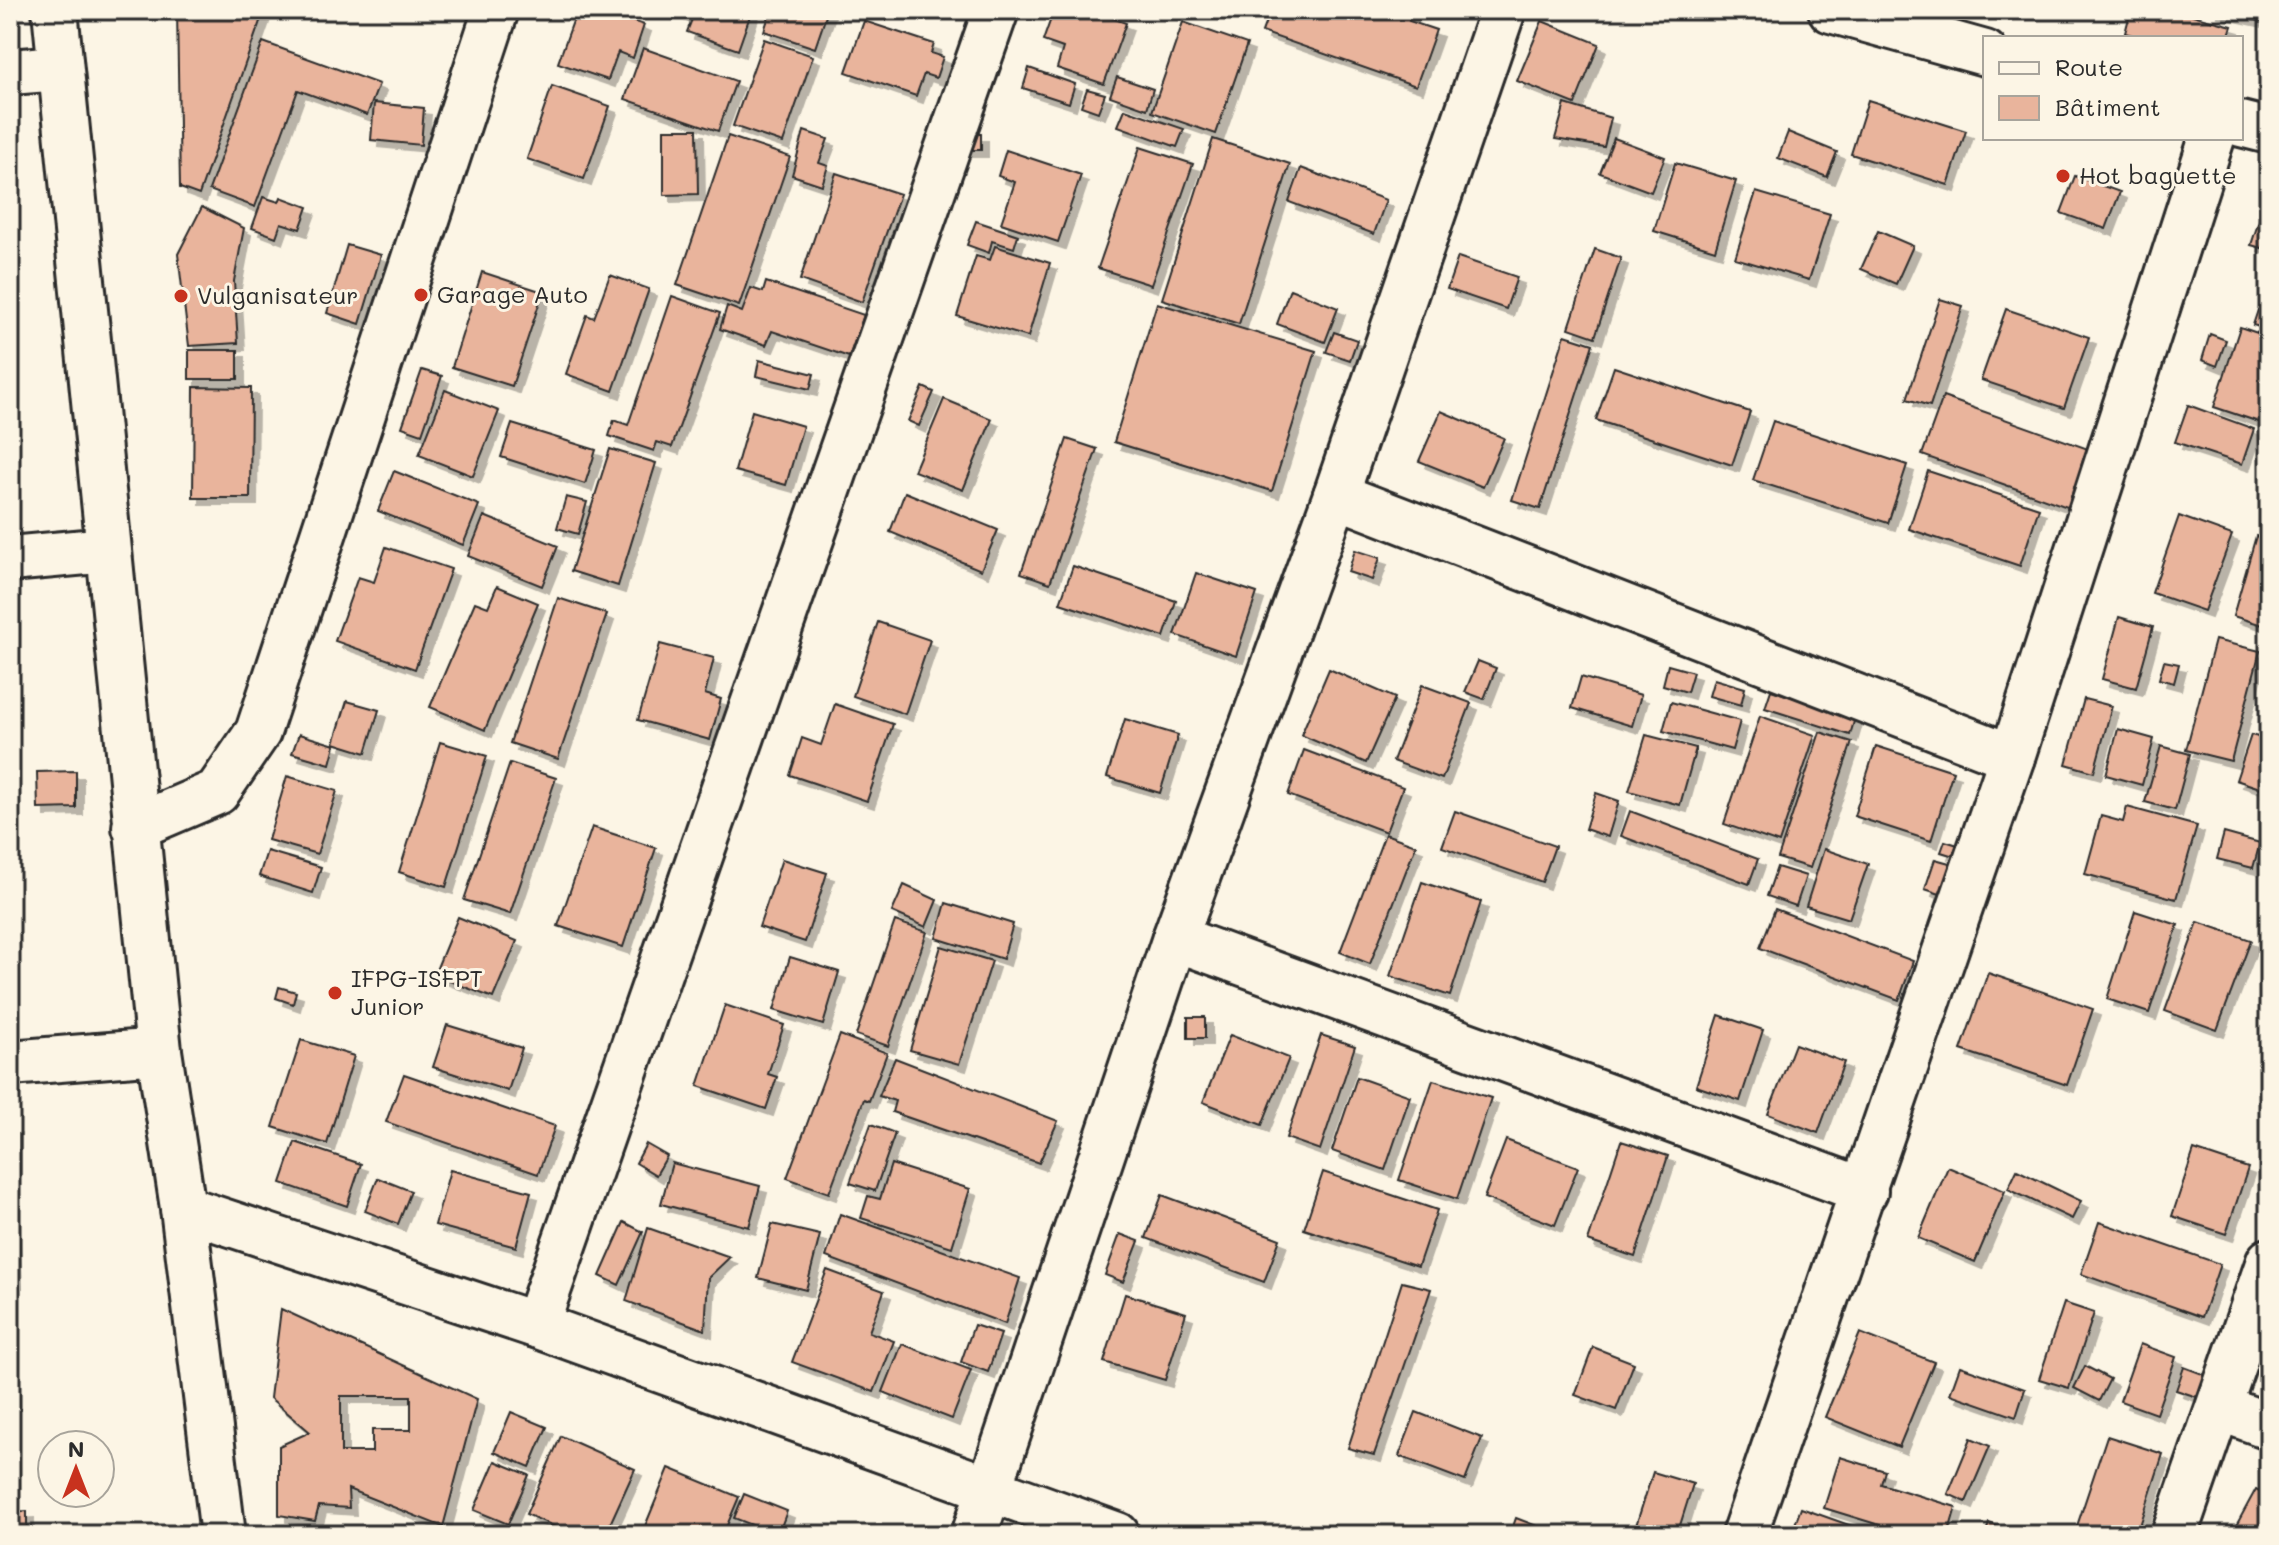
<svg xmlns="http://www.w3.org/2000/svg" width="2279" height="1545" font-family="Mali,sans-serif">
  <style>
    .building { fill: #e9b49c; stroke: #2b2b2b; stroke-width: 2; fill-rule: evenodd; filter: url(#shadow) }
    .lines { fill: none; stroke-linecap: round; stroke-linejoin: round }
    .minor-casing { stroke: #2b2b2b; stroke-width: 50 }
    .major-casing { stroke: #2b2b2b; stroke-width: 50 }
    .minor { stroke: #fcf5e5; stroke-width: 44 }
    .major { stroke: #fcf5e5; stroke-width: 44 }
    .poi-dot { fill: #c8321e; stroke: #fcf5e5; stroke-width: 3 }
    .labels { text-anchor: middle; stroke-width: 6; stroke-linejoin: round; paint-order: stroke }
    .poi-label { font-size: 24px; fill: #2b2b2b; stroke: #fcf5e5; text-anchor: start }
  </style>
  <defs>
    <filter id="shadow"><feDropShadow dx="7" dy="7" stdDeviation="0" flood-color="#0004"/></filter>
  </defs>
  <rect width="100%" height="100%" fill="#fcf5e5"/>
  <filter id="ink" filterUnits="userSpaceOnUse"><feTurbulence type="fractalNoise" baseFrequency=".0125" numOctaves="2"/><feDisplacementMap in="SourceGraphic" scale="16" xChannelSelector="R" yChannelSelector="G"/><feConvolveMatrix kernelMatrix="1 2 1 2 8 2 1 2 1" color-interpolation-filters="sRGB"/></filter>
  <g filter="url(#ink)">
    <g class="building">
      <polygon points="177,10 264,10 199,195 180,188"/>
      <polygon points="577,10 600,10 644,25 633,58 618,52 608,80 558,63"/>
      <polygon points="677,10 752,10 738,50 687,32 692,19 676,13"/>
      <polygon points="771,10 828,10 815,48 764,31"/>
      <polygon points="1054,10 1090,10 1126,23 1104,84 1057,68 1063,48 1043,41"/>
      <polygon points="1270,10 1413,10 1409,21 1436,30 1416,86 1262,32"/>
      <polygon points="2131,10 2175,10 2232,26 2228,38 2143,38 2125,33"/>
      <polygon points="2210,10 2269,10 2269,23"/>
      <polygon points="864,21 934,44 931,53 943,57 936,78 924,74 916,96 846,72"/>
      <polygon points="1542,21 1599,44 1575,104 1517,81"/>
      <polygon points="1183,22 1247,44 1216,134 1152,112"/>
      <polygon points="764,39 813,56 783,143 733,126"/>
      <polygon points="263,42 379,84 367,115 298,90 255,207 209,190"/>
      <polygon points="643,48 736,81 718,131 625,99"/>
      <polygon points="1029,68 1075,84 1069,103 1023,88"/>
      <polygon points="1117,77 1153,89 1147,109 1110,96"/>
      <polygon points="552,86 610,106 584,179 527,159"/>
      <polygon points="1087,89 1105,94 1098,112 1081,106"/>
      <polygon points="1868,100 1966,131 1948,185 1851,154"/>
      <polygon points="374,103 424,108 421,145 371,140"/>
      <polygon points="1565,104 1611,118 1604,147 1555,139"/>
      <polygon points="1125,109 1184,129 1177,147 1118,126"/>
      <polygon points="664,129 697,129 698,194 664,195"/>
      <polygon points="804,131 828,139 819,163 828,166 822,185 792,175"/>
      <polygon points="1788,132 1837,152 1827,177 1778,158"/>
      <rect x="960" y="134" width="21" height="16"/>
      <polygon points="728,136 790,157 739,306 677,285"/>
      <polygon points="1614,138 1665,157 1651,192 1600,173"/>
      <polygon points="1213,139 1290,164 1239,324 1162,299"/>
      <polygon points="1140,147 1193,164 1151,285 1098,268"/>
      <polygon points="1006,150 1081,175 1058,242 1001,223 1015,182 998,176"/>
      <polygon points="1675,163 1736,181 1715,250 1654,231"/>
      <polygon points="1301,168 1386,200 1374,234 1289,202"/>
      <polygon points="836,173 900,194 862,302 800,280"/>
      <polygon points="2075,176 2120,192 2106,229 2061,213"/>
      <polygon points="2269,190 2269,250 2251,245"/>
      <polygon points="1756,192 1830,214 1809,280 1735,258"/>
      <polygon points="263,197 279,202 281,197 308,207 300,229 281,223 276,237 252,228"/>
      <polygon points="202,207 244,228 234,281 238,343 189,346 178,254"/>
      <polygon points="976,221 1018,235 1014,248 992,241 989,253 967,245"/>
      <polygon points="1878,231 1913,246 1896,284 1861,269"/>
      <polygon points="347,245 381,255 360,324 327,313"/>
      <polygon points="995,246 1050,263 1028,337 957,316 976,256 990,260"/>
      <polygon points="1595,249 1621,258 1595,337 1569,328"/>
      <polygon points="1458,257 1517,277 1506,309 1447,289"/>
      <polygon points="482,272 543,292 512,386 452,367"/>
      <polygon points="610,275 649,289 613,391 566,374 587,315 594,318"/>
      <polygon points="766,282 864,315 849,357 772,331 766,345 720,329 727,306 742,312 751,288 763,292"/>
      <polygon points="1290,289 1338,308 1325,342 1277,324"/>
      <polygon points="672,296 720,313 672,447 657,442 654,451 609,436 614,420 628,425"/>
      <polygon points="1940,299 1963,306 1930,406 1907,399"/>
      <polygon points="1157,303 1316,351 1272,491 1114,442"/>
      <polygon points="2006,309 2089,337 2064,408 1981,380"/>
      <polygon points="2258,310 2269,313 2269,330 2253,325"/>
      <polygon points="2240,327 2269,337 2268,425 2214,407"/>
      <polygon points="1334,332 1357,340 1350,360 1326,352"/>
      <polygon points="2210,334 2226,340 2217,366 2202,360"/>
      <polygon points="1565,335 1593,344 1540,509 1512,500"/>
      <rect x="189" y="350" width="49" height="29"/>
      <polygon points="759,360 814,374 810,389 756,376"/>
      <polygon points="1614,367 1750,412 1732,465 1596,420"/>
      <polygon points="422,370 442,376 422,434 402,427"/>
      <polygon points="194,387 251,388 250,498 193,498"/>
      <polygon points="923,387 934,392 919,426 908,421"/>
      <polygon points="445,390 499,411 473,476 419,455"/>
      <polygon points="1943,397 2091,450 2070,508 1922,455"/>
      <polygon points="944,399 992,419 963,490 914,471"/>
      <polygon points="2188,405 2254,429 2242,464 2175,442"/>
      <polygon points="752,411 803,426 786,485 735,471"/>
      <polygon points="1441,411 1504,438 1483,487 1419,461"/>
      <polygon points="1773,421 1907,465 1888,523 1753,480"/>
      <polygon points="512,424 596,450 585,484 501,457"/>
      <polygon points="1067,439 1097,449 1050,583 1021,573"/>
      <polygon points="610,449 656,463 618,586 571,571"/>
      <polygon points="394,471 479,505 463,545 378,511"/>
      <polygon points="1928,471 2039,508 2020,566 1909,529"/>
      <polygon points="905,492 998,530 981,570 890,532"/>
      <polygon points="566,497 587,502 578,534 557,528"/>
      <polygon points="484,516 558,546 542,586 468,556"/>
      <polygon points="2179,516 2232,535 2204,611 2152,593"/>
      <polygon points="2256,536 2269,540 2269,627 2233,616"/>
      <polygon points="386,547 451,569 415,669 335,641 358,577 374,582"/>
      <polygon points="1355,550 1380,558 1372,580 1348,572"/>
      <polygon points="1073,566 1176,601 1164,637 1060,603"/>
      <polygon points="1196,573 1257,593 1236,656 1175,635"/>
      <polygon points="497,586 538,603 485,730 430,707 475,602 488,607"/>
      <polygon points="558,598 607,614 558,759 510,743"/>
      <polygon points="2119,617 2153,627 2136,688 2102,679"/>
      <polygon points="878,622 930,640 905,714 853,696"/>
      <polygon points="2215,640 2260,651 2231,761 2186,750"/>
      <polygon points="660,644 714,658 705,694 721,699 710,740 638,720"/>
      <polygon points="1478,661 1496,668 1484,699 1465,692"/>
      <polygon points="2164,661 2179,664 2174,683 2159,679"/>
      <polygon points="1668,665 1693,672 1687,692 1663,685"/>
      <polygon points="1329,669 1395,698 1366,763 1301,735"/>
      <polygon points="1581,677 1641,695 1632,726 1572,708"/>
      <polygon points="1714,679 1745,688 1741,705 1709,696"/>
      <polygon points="1422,685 1471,703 1442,779 1393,761"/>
      <polygon points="1771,690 1855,718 1850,735 1765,708"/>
      <polygon points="2084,699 2112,706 2094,772 2066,764"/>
      <polygon points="347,701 379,710 366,753 334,743"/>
      <polygon points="1671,702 1740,721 1732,750 1663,731"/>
      <polygon points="835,704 893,724 867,801 790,775 802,738 821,745"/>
      <polygon points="1760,716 1815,735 1779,843 1724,824"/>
      <polygon points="1125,719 1178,735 1160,793 1107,777"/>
      <polygon points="2118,729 2154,739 2142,785 2106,775"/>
      <polygon points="1820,732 1852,742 1810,868 1778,858"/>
      <polygon points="299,734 335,745 330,764 292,753"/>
      <polygon points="1646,735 1696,748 1680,805 1629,791"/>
      <polygon points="2251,735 2269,740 2269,791 2236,780"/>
      <polygon points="440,742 487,756 446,887 399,872"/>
      <polygon points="1876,746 1953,771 1931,841 1854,816"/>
      <polygon points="2161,746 2190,754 2175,810 2145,802"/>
      <polygon points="1304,750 1403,787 1386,832 1288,795"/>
      <polygon points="510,763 556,778 510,914 464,900"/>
      <polygon points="76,771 76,808 38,809 37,772"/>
      <polygon points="287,776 337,791 317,854 268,840"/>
      <polygon points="1596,793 1619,801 1608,837 1585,829"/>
      <polygon points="2127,807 2197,826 2176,899 2085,874 2101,816 2123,822"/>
      <polygon points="1455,811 1555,846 1542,882 1442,847"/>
      <polygon points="1630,811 1758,859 1749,884 1621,836"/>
      <polygon points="592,827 656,848 623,947 558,926"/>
      <polygon points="2224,833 2260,843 2253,868 2217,859"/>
      <polygon points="1385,834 1416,845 1370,964 1340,952"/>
      <polygon points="1945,841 1961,846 1957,857 1941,852"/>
      <polygon points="1824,849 1868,864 1849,919 1806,906"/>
      <polygon points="267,851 321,867 313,893 259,876"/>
      <polygon points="782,859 827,873 805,942 759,927"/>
      <polygon points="1935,859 1953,864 1943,895 1925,889"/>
      <polygon points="1777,867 1806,876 1796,906 1767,896"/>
      <polygon points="1422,882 1481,902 1450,996 1390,976"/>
      <polygon points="904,885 937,900 926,927 892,912"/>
      <polygon points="946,903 1013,924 1003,959 936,938"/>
      <polygon points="1775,909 1913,961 1899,1000 1760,948"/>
      <polygon points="2135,911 2178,925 2149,1013 2107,999"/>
      <polygon points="458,917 517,941 493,998 434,975"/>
      <polygon points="895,921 927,932 888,1046 856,1035"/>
      <polygon points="2198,922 2251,940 2217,1030 2165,1011"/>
      <polygon points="941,946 992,961 959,1064 910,1050"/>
      <polygon points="790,957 839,972 823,1025 774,1010"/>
      <polygon points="1988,973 2093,1009 2067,1085 1961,1050"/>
      <polygon points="279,987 296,992 293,1004 276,998"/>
      <polygon points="725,1005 784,1025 768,1074 777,1077 766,1109 698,1086"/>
      <polygon points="1719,1015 1763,1030 1740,1101 1696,1086"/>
      <rect x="1188" y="1017" width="17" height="21"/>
      <polygon points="447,1025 522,1048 508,1091 433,1067"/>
      <polygon points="840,1035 887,1053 869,1101 864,1099 829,1193 787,1178"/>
      <polygon points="1230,1035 1289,1058 1262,1125 1203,1102"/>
      <polygon points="1321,1035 1355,1046 1320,1150 1286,1138"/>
      <polygon points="301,1040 354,1056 327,1144 273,1127"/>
      <polygon points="1795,1044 1844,1062 1818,1133 1768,1114"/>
      <polygon points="895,1058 1058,1121 1039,1163 892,1112 895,1101 879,1096"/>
      <polygon points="404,1074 555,1126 538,1174 386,1122"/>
      <polygon points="1357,1077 1410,1096 1385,1170 1332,1151"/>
      <polygon points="1433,1080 1491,1098 1457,1199 1399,1180"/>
      <polygon points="871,1124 895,1133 875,1191 850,1183"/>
      <rect x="10" y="1127" width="4" height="43"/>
      <polygon points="1506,1140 1578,1167 1555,1225 1484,1198"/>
      <polygon points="1621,1141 1668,1156 1635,1257 1588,1241"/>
      <polygon points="295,1142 361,1164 347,1206 281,1183"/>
      <polygon points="646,1144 667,1156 656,1175 636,1163"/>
      <polygon points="2194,1150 2248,1168 2226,1234 2172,1216"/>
      <polygon points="672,1163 760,1186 749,1227 661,1204"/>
      <polygon points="891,1164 970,1189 952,1247 861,1218 868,1196 880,1199"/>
      <polygon points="1948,1167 2005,1191 1975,1262 1918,1238"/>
      <polygon points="450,1170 531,1192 516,1247 435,1225"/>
      <polygon points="2017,1170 2081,1201 2072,1219 2008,1189"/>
      <polygon points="1323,1172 1437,1210 1418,1266 1304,1229"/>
      <polygon points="10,1175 15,1281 10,1281"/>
      <polygon points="378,1178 411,1191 398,1224 365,1211"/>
      <polygon points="1162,1195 1280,1239 1264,1282 1146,1238"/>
      <polygon points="840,1214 1020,1278 1005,1324 826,1257"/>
      <polygon points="624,1222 643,1232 619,1285 600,1276"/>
      <polygon points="2099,1222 2220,1264 2202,1317 2081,1274"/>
      <polygon points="772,1224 820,1235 806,1290 758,1278"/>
      <polygon points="648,1228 730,1257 708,1278 705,1330 626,1301"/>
      <polygon points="1120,1234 1139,1241 1123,1282 1105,1275"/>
      <polygon points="827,1270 884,1291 869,1332 894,1341 874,1392 792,1362"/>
      <polygon points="1402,1282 1431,1289 1374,1455 1348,1448"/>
      <polygon points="1125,1294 1186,1313 1165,1380 1104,1362"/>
      <polygon points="2064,1303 2094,1313 2069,1388 2039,1379"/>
      <path d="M281 1309 477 1399 443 1527 348 1489 349 1508 319 1506 315 1521 279 1515V1446L310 1432 270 1398ZM341 1396H411V1430H372V1452H341Z"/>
      <polygon points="974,1325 1001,1334 988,1372 961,1362"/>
      <polygon points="1860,1333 1934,1362 1899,1447 1825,1417"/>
      <polygon points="902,1344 971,1370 952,1419 883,1392"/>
      <polygon points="2140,1344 2176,1357 2156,1414 2120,1401"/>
      <polygon points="1593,1347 1634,1363 1616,1410 1575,1395"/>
      <polygon points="10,1350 13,1401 10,1401"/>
      <polygon points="1960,1366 2025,1389 2016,1417 1950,1394"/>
      <polygon points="2085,1366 2110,1379 2099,1401 2074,1388"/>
      <polygon points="2184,1367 2208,1376 2200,1398 2176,1390"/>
      <polygon points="511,1412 547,1427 530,1467 494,1452"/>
      <polygon points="1416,1412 1482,1438 1465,1481 1399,1456"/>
      <polygon points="10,1413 13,1480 10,1480"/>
      <polygon points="561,1436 635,1469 605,1535 574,1535 526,1514"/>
      <polygon points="2107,1436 2163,1454 2137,1535 2074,1535"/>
      <polygon points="1971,1438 1990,1446 1966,1502 1948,1494"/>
      <polygon points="1840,1457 1885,1471 1881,1484 1956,1507 1948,1535 1912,1535 1824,1508"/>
      <polygon points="495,1461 529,1475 508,1524 474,1510"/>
      <polygon points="669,1468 739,1497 723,1535 652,1535 643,1531"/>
      <polygon points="1653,1472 1693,1484 1677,1535 1633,1535"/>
      <polygon points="2256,1489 2269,1496 2269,1535 2231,1535"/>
      <polygon points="744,1494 787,1511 778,1535 734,1518"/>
      <polygon points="1801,1508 1877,1535 1791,1535"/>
      <polygon points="27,1511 27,1535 10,1535 10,1512"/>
      <polygon points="1516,1518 1560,1535 1510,1535"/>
      <polygon points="1989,1523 2022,1535 1985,1535"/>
      <polygon points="742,1528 763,1535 740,1535"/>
    </g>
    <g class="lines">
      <g class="minor-casing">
        <g id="minor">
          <polyline points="1831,10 1985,53"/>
          <polyline points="10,72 60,68"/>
          <polyline points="2241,124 2269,131"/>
          <polyline points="1336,495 2012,757"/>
          <polyline points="10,559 108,550"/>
          <polyline points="135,827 217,792 258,732 496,10"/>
          <polyline points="1175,938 1865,1191"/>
          <polyline points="10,1063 159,1051"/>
          <polyline points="183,1208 536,1325 1117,1535"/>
          <polyline points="536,1325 996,10"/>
          <polyline points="2220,1408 2269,1426"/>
          <polyline points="974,1535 1175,938 1336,495 1503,10"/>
          <polyline points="1744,1535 2012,757 2212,138"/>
          <polyline points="2174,1535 2269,1261"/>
        </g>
      </g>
      <g class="major-casing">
        <polyline id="major" points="55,10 159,1051 183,1208 223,1535"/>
      </g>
      <use href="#minor" class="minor"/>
      <use href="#major" class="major"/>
    </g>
  </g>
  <g class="poi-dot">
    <circle cx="2063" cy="176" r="8"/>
    <circle cx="421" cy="295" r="8"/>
    <circle cx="181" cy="296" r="8"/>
    <circle cx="335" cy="993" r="8"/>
  </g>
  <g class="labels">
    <g class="poi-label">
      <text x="2079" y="184">Hot baguette</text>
      <text x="437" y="303">Garage Auto</text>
      <text x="197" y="304">Vulganisateur</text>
      <text x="351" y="987">IFPG-ISFPT<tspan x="351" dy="28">Junior</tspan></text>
    </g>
  </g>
  <rect width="2279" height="1545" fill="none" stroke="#fcf5e5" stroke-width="40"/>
  <rect x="20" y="20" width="2239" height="1505" fill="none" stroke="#2b2b2b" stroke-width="3" filter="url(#ink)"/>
  <rect x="1983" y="36" width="260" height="104" fill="#fcf5e5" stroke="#a8a49b" stroke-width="2"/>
  <rect x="1999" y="62" width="40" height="12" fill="#fcf5e5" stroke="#a8a49b" stroke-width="2"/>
  <text x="2055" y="76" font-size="24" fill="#2b2b2b">Route</text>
  <rect x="1999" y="96" width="40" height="24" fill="#e9b49c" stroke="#a8a49b" stroke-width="2"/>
  <text x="2055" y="116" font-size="24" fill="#2b2b2b">Bâtiment</text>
  <g transform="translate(76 1469)"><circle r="38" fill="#fcf5e5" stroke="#a8a49b" stroke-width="2"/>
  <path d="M0-6L14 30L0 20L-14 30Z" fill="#c8321e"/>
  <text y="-12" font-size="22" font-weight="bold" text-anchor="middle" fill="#2b2b2b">N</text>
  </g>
</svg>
